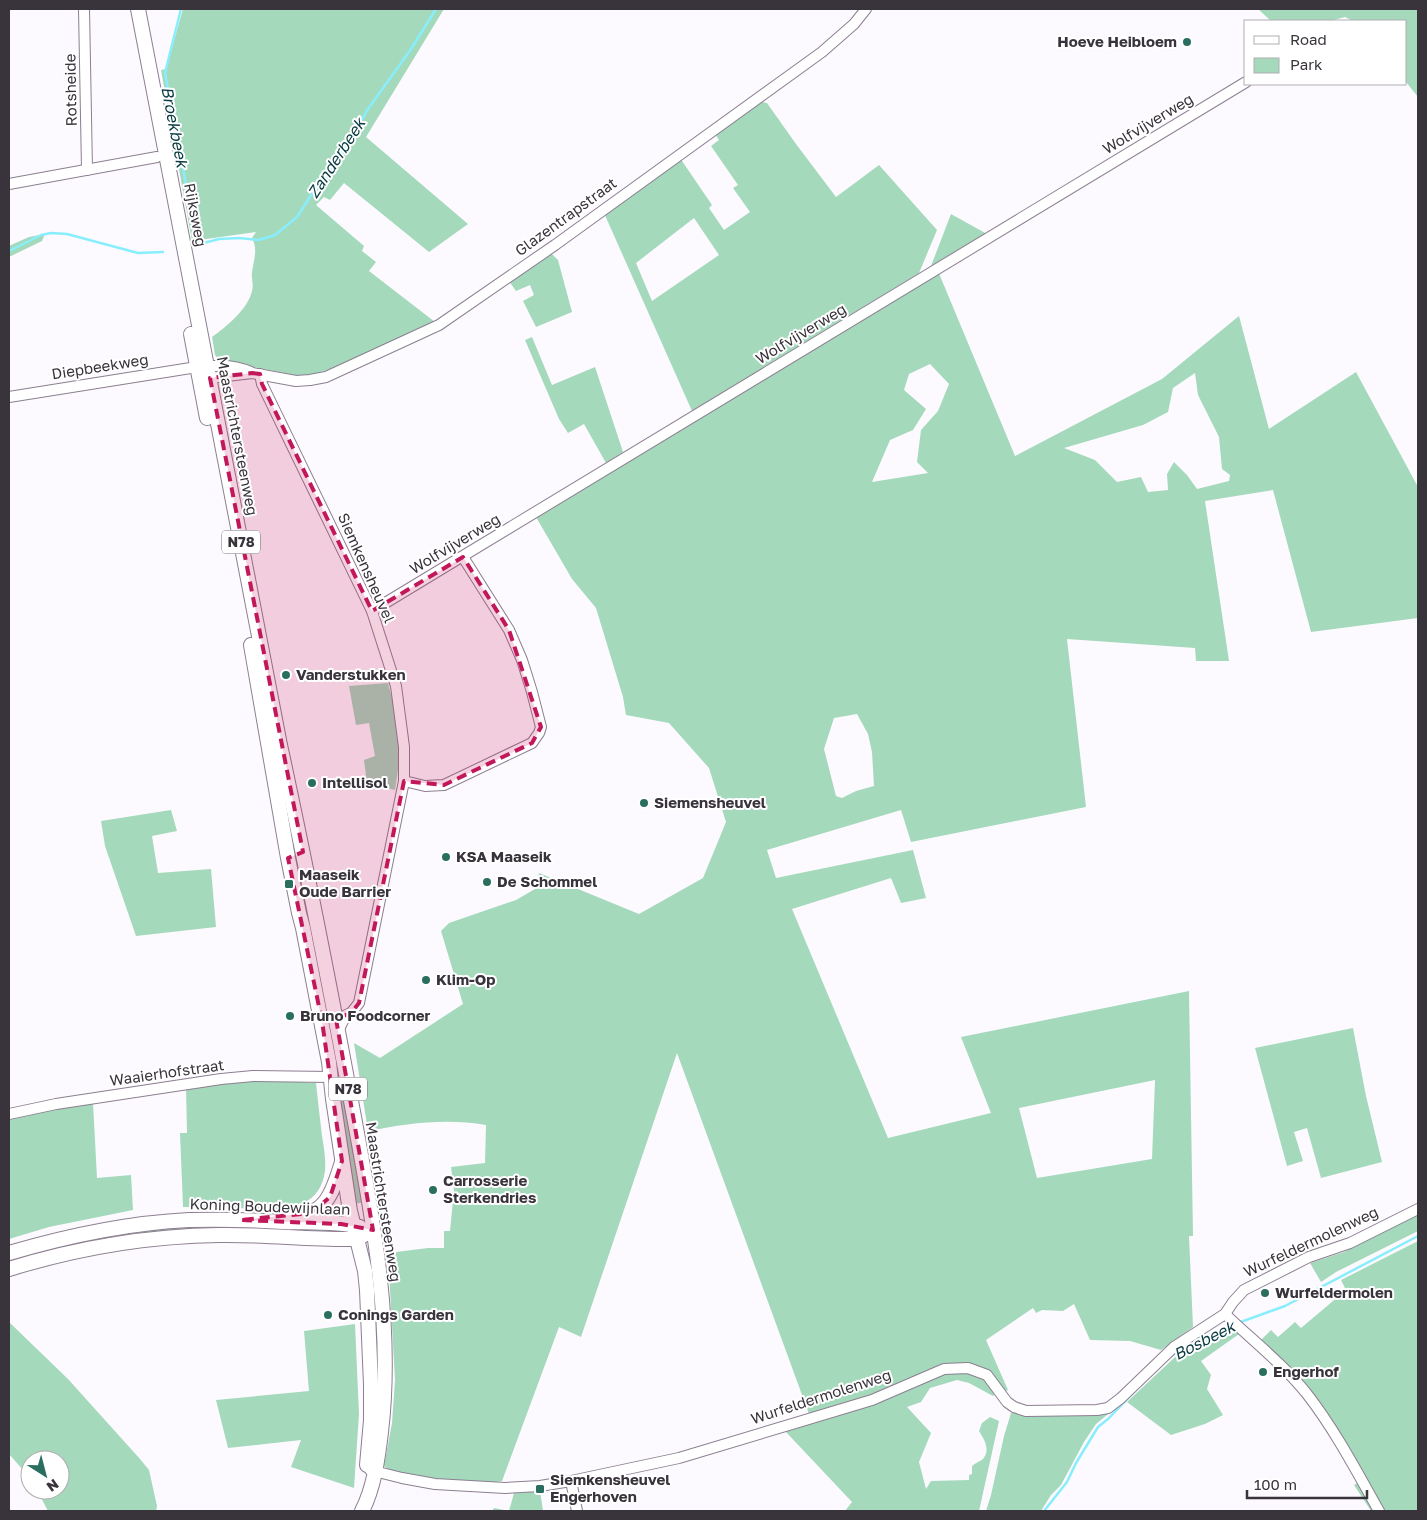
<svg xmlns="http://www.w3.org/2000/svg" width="1427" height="1520" font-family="'Golos Text',sans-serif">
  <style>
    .green { fill: #a4d9bc; fill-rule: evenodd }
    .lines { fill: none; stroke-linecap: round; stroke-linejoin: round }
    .stream { stroke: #88eefd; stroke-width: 2.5 }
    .minor-casing { stroke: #8c7f91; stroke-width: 12 }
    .major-casing { stroke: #8c7f91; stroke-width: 16 }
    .minor { stroke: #fff; stroke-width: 10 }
    .major { stroke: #fff; stroke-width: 14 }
    .marked { fill: #c2185b; fill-opacity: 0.2; stroke: #c2185b; stroke-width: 4; stroke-dasharray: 10 6; stroke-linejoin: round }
    .poi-dot { fill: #2a6e60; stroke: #fff; stroke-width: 2 }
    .labels { text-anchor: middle; stroke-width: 4; stroke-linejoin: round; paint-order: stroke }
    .shield { fill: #fff; stroke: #747076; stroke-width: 1 }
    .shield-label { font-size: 14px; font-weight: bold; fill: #39333b }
    .poi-label { font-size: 15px; font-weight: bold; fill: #39333b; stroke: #fff; text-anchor: start }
    .street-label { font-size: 15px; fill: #39333b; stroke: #fff }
    .water-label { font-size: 16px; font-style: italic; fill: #083b41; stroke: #fff }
  </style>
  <rect width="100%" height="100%" fill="#fdfaff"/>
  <g class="green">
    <path d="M183 9H444L366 137 468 224 429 252 344 183 330 200 324 197 316 205 364 246 362 251 376 262 369 271 435 322 376 351 331 369 310 375H294L219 360 215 355 212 337C226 327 248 309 252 291 254 285 251 278 252 272 254 259 258 249 252 238L256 232 192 241 161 70 166 69Z"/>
    <polygon points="1258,9 1418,9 1418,97 1406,82 1406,21 1353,21 1345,17 1330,21 1271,21"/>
    <path d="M758 101 767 103 796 144 836 197 879 165 937 230 919 273 692 411 604 213 680 158 712 205 709 208 724 230 750 212 733 188 738 185 711 146 719 140 715 134ZM694 218 719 255 652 301 636 263Z"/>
    <polygon points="951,214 987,234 931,266"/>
    <polygon points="45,234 42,241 9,257 9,246 11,245 29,237"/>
    <polygon points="551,253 558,260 572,312 536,327 523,301 534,295 530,285 516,291 509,281"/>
    <path d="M938 271 1015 456 1162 379 1239 316 1269 429 1356 372 1418 487V618L1311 632 1273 490 1205 501 1229 661H1196L1195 648 1067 639 1086 807 911 842 901 810 767 850 776 878 913 850 926 898 901 903 891 878 792 909 888 1138 991 1113 961 1037 1189 991 1193 1236H1189L1193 1327 1161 1350 1130 1341 1090 1340 1074 1304 1063 1311 1042 1310 1036 1313 1033 1308 986 1340 1008 1390 1003 1392 985 1369 979 1366 955 1363 936 1368 867 1397 809 1414 677 1053 581 1337 559 1327 502 1481 481 1484 438 1480 393 1472 384 1466 392 1423 395 1380 388 1253 428 1248H444V1231H450L454 1190 451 1167 485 1163 486 1125C447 1118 407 1123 368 1131L354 1043 380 1058 463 1004 441 931 449 923 516 900 535 889 539 873 639 914 703 878 726 822 709 768 669 723 626 715 623 697 596 608 572 579 536 517ZM930 364 949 384 938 411 921 430 917 462 928 473 872 482 890 440 913 430 926 409 904 390 909 374ZM1195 373 1198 395 1219 437 1222 469 1230 475 1229 481 1197 489 1187 475 1174 462 1167 474 1168 490 1148 492 1141 477 1117 482 1095 460 1064 448 1143 425 1168 412 1173 388ZM857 714 868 734 872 752 874 786 856 791 842 798 836 796 824 749 834 718ZM1155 1080 1152 1159 1037 1178 1019 1108Z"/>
    <polygon points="532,337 552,385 595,367 623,452 606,463 584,424 568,433 559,419 525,340"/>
    <polygon points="388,683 398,722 401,751 395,790 367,783 364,760 375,756 369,723 356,725 349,686"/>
    <polygon points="171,810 177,831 152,836 158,873 211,869 216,927 136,936 105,846 101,821"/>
    <polygon points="1353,1028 1366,1096 1382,1162 1321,1178 1307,1128 1294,1132 1303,1161 1287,1166 1255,1048"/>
    <polygon points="331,1031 367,1202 352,1204 329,1032"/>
    <path d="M272 1080 316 1083C318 1101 320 1119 322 1136 324 1147 326 1160 325 1171 319 1217 269 1209 237 1208 219 1207 201 1207 183 1207L180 1133H187L186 1087 220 1081Z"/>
    <polygon points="93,1103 97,1178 131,1175 133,1210 49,1227 9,1239 9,1117"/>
    <polygon points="1418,1212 1418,1231 1336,1272 1321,1282 1310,1263 1344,1252"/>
    <polygon points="176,1225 336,1226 336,1234 235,1231 9,1264 9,1257 67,1241"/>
    <polygon points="1418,1241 1418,1511 1371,1511 1354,1485 1364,1479 1261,1340 1271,1330 1278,1337 1295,1322 1301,1328 1346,1290 1341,1280"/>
    <polygon points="9,1322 68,1379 140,1459 149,1470 157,1506 156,1511 48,1511 37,1490 60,1490 60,1460 30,1460 30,1478 9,1454"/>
    <polygon points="355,1324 359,1414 354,1488 291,1467 301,1440 228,1448 216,1400 309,1391 304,1331"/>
    <polygon points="1232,1327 1239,1334 1201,1361 1211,1375 1207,1389 1223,1415 1205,1424 1171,1435 1127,1402 1174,1358 1210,1337"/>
    <path d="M960 1371 982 1377 996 1393 993 1396 969 1383 957 1380 930 1388 921 1402 907 1407 931 1433 919 1462 926 1489 931 1481 969 1480V1475L972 1474V1466C975 1463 981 1461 983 1459 991 1450 984 1439 979 1431L982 1423 990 1417 999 1421 979 1511H845L852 1502 785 1431 881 1401 948 1373Z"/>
    <polygon points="1112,1409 1113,1410 1096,1424 1084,1442 1061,1485 1051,1495 1041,1511 986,1511 991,1495 1004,1436 1011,1413 1032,1414"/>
    <polygon points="540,1491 543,1511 492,1511 494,1508 509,1511 514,1493"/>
  </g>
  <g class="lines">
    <g class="stream">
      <polyline points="181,9 165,73 192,216"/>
      <polyline points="193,224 197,244"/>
      <polyline points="196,245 219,239 239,238 259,240 275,235 297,217 315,189 331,171 368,109 411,49 436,9"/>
      <polyline points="9,251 41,235 51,233 67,234 138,253 163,252"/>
      <polyline points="1238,1323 1285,1306 1418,1236"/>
      <polyline points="1171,1356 1200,1339 1232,1325"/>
      <polyline points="1044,1511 1067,1482 1076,1463 1098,1427 1108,1419 1136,1390"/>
    </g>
    <g class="minor-casing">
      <g id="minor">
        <polyline points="84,9 87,170"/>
        <polyline points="9,184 157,157"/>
        <path d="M208 367C223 364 237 366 251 372"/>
        <polyline points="260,374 262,384 372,611 396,686 404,747 404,781 359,1003 351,1013 346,1015 338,1031"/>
        <polyline points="210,378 252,373 296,381 310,380 326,377 439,325 555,245 822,52 854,24 866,9"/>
        <polyline points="9,397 197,367"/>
        <polyline points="372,611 1246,82"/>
        <polyline points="404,781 425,786 444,785 532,743 539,733 541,727 532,692 522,660 509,630 463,557"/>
        <polyline points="9,1114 56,1104 221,1079 253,1076 330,1077"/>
        <path d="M1225 1314C1252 1340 1283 1364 1307 1394 1335 1430 1357 1472 1379 1511"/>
        <polyline points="370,1470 402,1478 435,1484 505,1488 540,1486 571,1481 679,1458 872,1400 944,1369 968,1368 987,1375 1007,1402 1014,1407 1026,1411 1097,1410 1108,1408 1121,1398 1174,1347 1225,1314 1233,1302 1244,1290 1309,1257 1350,1243 1418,1209"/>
        <polyline points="571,1481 577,1511"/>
      </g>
    </g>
    <g class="major-casing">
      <g id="major">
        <path d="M138 9 280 745C304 856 326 967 347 1079 368 1195 395 1314 381 1432 378 1458 374 1488 362 1511"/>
        <polyline points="191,334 207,418"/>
        <polyline points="251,645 288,858 299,913 303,928 329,1062 333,1099 350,1211 365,1271 367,1290 371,1385 371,1420 367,1465"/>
        <path d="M292 1217C327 1215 333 1191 342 1162"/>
        <path d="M9 1253C67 1236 127 1223 189 1220 221 1219 252 1220 284 1222 309 1223 336 1221 360 1227"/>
        <path d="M9 1269C77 1248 147 1236 219 1235 265 1234 310 1240 356 1239L364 1235"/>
      </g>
    </g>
    <use href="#minor" class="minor"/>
    <use href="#major" class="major"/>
  </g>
  <path class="marked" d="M252 373 260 374 262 384 372 611 463 557 509 630 541 727 532 743 444 785 404 781 359 1003 351 1013 336 1019 373 1230 341 1224 240 1220 311 1213 330 1197 342 1161 322 1021 288 858 303 852 210 378Z"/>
  <g class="poi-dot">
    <circle cx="1187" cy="42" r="5"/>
    <circle cx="286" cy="675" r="5"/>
    <circle cx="312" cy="783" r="5"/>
    <circle cx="644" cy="803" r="5"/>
    <circle cx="446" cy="857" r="5"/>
    <circle cx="487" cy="882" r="5"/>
    <rect x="284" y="879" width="10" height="10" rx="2.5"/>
    <circle cx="426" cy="980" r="5"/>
    <circle cx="290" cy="1016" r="5"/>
    <circle cx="433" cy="1190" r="5"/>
    <circle cx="1265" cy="1293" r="5"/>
    <circle cx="328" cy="1315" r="5"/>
    <circle cx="1263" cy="1372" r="5"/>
    <rect x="535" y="1484" width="10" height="10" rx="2.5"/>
  </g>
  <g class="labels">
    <g class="shield">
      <rect x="222" y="530.5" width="38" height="23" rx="4"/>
      <rect x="329" y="1077.5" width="38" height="23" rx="4"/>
    </g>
    <g class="shield-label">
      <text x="241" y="547">N78</text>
      <text x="348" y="1094">N78</text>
    </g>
    <g class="poi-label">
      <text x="1177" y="47" text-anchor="end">Hoeve Heibloem</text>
      <text x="296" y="680">Vanderstukken</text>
      <text x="322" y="788">Intellisol</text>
      <text x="654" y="808">Siemensheuvel</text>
      <text x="456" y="862">KSA Maaseik</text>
      <text x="299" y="880">Maaseik<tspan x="299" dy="17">Oude Barrier</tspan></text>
      <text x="497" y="887">De Schommel</text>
      <text x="436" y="985">Klim-Op</text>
      <text x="300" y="1021">Bruno Foodcorner</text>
      <text x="443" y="1186">Carrosserie<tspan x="443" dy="17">Sterkendries</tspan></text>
      <text x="1275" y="1298">Wurfeldermolen</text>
      <text x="338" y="1320">Conings Garden</text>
      <text x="1273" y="1377">Engerhof</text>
      <text x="550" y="1485">Siemkensheuvel<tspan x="550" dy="17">Engerhoven</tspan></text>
    </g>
    <g class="street-label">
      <text transform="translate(71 90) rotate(-91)" y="5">Rotsheide</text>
      <text transform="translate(1148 124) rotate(-31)" y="5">Wolfvijverweg</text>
      <text transform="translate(195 215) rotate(79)" y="5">Rijksweg</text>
      <text transform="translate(566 217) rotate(-36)" y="5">Glazentrapstraat</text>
      <text transform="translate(801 334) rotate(-31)" y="5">Wolfvijverweg</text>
      <text transform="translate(100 367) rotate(-9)" y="5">Diepbeekweg</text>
      <text transform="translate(237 436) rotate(79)" y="5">Maastrichtersteenweg</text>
      <text transform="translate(455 544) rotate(-31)" y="5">Wolfvijverweg</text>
      <text transform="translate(366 568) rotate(66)" y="5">Siemkensheuvel</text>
      <text transform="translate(167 1073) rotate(-8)" y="5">Waaierhofstraat</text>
      <text transform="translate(383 1202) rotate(81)" y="5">Maastrichtersteenweg</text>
      <text transform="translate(270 1207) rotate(2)" y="5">Koning Boudewijnlaan</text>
      <text transform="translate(1311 1242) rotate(-25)" y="5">Wurfeldermolenweg</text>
      <text transform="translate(821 1397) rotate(-18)" y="5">Wurfeldermolenweg</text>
    </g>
    <g class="water-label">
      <text transform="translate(175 127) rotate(79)" y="6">Broekbeek</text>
      <text transform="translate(336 158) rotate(-57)" y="6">Zanderbeek</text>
      <text transform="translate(1204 1340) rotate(-27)" y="6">Bosbeek</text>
    </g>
  </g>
  <rect width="1427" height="1520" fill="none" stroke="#39333b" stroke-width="20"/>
  <rect x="1244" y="20" width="162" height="65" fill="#ffffff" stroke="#b0adb1"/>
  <rect x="1254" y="36" width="25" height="8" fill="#ffffff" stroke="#b0adb1"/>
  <text x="1290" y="45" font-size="15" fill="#39333b">Road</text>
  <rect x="1254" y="58" width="25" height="15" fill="#a4d9bc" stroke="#b0adb1"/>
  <text x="1290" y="70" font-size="15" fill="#39333b">Park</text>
  <g transform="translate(45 1475) rotate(144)"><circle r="24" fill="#ffffff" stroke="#b0adb1"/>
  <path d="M0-4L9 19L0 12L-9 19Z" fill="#2a6e60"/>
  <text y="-8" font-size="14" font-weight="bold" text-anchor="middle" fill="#39333b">N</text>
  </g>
  <path d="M1247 1490v8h120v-8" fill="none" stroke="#39333b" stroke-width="2.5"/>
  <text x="1254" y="1490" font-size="15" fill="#39333b" stroke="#ffffff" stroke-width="4" paint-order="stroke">100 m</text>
</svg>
